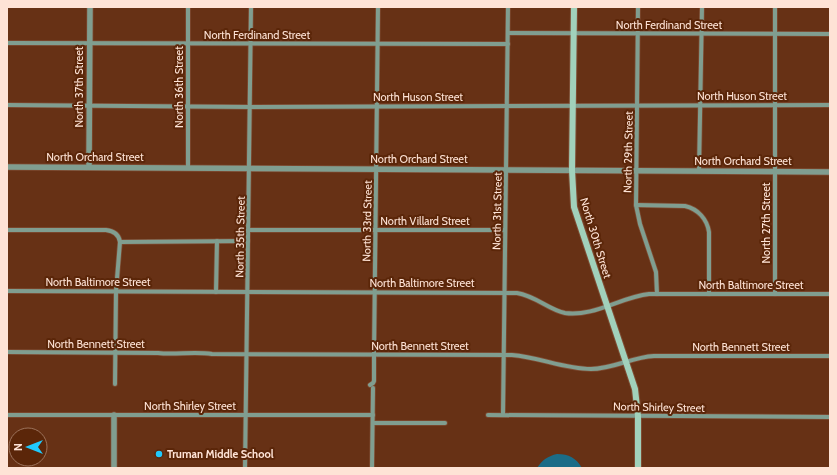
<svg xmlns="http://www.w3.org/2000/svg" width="837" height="475" font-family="Cabin,sans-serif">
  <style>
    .water { fill: #1b6c87 }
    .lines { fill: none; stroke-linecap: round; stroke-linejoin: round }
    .minor-casing { stroke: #7f4d34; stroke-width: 5.5 }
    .tertiary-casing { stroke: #7f4d34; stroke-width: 7 }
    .secondary-casing { stroke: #7f4d34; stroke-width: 8 }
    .minor { stroke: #809e90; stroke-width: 4 }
    .tertiary { stroke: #809e90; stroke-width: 5.5 }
    .secondary { stroke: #a1d1bb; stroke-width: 6 }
    .poi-dot { fill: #20c9fd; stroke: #5b2609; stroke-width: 1.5 }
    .labels { text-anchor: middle; stroke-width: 4; stroke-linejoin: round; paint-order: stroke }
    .street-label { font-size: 11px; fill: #fee3d6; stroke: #5b2609 }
    .poi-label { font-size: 11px; font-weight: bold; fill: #fee3d6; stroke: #5b2609; text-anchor: start }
  </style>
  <rect width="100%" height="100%" fill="#673115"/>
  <path class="water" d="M557 454C569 454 576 458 582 468H537C542 460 548 456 557 454Z"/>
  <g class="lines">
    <g class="minor-casing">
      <g id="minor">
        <polyline points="188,7 188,167"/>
        <polyline points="638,7 636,205 640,224 656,272 657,294"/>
        <polyline points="775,7 775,294"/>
        <polyline points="508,33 830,34"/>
        <polyline points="7,43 508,44"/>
        <polyline points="7,105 251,107 830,105"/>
        <polyline points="699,171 702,7"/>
        <path d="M636 205 685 206C698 209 707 219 709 232V294"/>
        <path d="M7 230H106C114 231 119 234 120 242L116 291 115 384"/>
        <polyline points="248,230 505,230"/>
        <polyline points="120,242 248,241"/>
        <path d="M7 291 517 293C536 296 549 310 565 313 594 317 621 297 649 294H830"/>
        <polyline points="216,292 217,241"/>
        <path d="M7 352 158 353C176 355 194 351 212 354L512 355C539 357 564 369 591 369 613 369 632 357 654 356H830"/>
        <polyline points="370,385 373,383 374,381 374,355 378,7"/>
        <polyline points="7,415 373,415"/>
        <polyline points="488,415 830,417"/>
        <polyline points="503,415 508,7"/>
        <polyline points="373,423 445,423"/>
        <polyline points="245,468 251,7"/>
        <polyline points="372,468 373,388"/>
      </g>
    </g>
    <g class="tertiary-casing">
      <g id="tertiary">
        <polyline points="7,167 830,172"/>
        <polyline points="89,167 90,7"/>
        <polyline points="114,468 114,415"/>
      </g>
    </g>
    <g class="secondary-casing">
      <polyline id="secondary" points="574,7 572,170 574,207 635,389 638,416 638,468"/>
    </g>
    <use href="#minor" class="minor"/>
    <use href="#tertiary" class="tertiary"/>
    <use href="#secondary" class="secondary"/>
  </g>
  <circle class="poi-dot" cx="159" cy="454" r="4"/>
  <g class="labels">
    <g class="street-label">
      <text x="669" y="29">North Ferdinand Street</text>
      <text x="257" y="39">North Ferdinand Street</text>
      <text transform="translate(79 87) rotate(-90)" y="4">North 37th Street</text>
      <text transform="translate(179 87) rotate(-90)" y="4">North 36th Street</text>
      <text x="742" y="100">North Huson Street</text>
      <text x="418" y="101">North Huson Street</text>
      <text transform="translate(628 152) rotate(-89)" y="4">North 29th Street</text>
      <text x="95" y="161">North Orchard Street</text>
      <text x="419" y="163">North Orchard Street</text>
      <text x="743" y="165">North Orchard Street</text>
      <text transform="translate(497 211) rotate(-89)" y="4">North 31st Street</text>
      <text transform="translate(367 221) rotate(-89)" y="4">North 33rd Street</text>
      <text x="425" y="225">North Villard Street</text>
      <text transform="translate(766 223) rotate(-90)" y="4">North 27th Street</text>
      <text transform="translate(240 237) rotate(-89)" y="4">North 35th Street</text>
      <text transform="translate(596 238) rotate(73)" y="4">North 30th Street</text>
      <text x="98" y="286">North Baltimore Street</text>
      <text x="422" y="287">North Baltimore Street</text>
      <text x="751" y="289">North Baltimore Street</text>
      <text x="96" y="348">North Bennett Street</text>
      <text x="420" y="350">North Bennett Street</text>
      <text x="741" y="351">North Bennett Street</text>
      <text x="190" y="410">North Shirley Street</text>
      <text transform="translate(659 407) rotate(1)" y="4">North Shirley Street</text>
    </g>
    <g class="poi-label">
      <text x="167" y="458">Truman Middle School</text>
    </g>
  </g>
  <rect width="837" height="475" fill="none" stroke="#fee3d6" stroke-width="16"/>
  <g transform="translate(28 447) rotate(270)"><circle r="19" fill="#5b2609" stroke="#9c725b"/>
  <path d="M0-3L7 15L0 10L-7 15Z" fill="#20c9fd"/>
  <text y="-6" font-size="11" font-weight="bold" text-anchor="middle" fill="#fee3d6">N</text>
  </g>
</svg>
